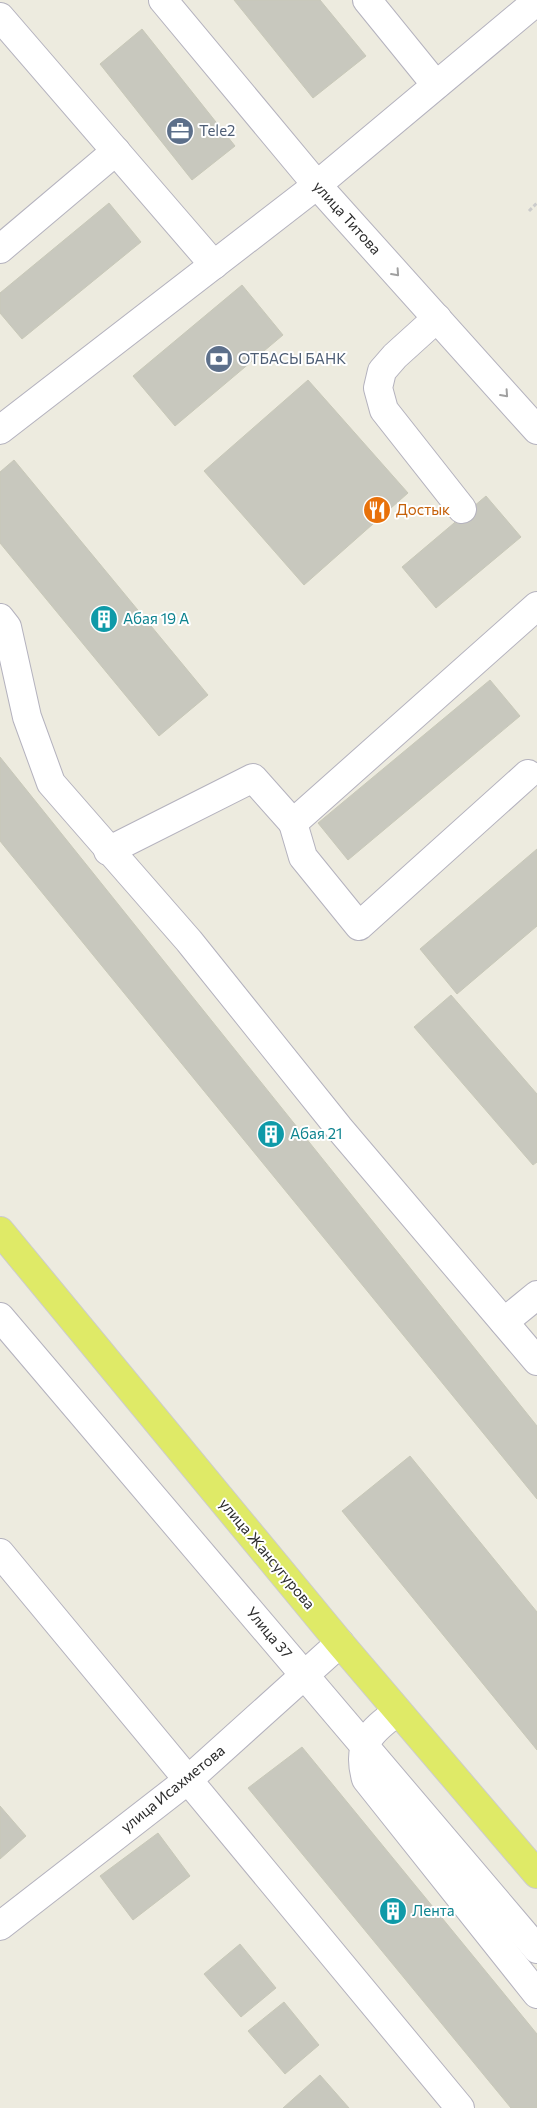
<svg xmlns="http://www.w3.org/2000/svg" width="537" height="2108" font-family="Commissioner,sans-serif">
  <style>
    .building { fill: #c8c8be; stroke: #c8c8b8 }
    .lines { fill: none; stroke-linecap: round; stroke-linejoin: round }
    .minor-casing { stroke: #b4b2be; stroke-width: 30 }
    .major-casing { stroke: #ccc; stroke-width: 30 }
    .path { stroke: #ccc; stroke-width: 3; stroke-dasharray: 4 2.5; stroke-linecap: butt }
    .minor { stroke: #fff; stroke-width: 28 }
    .major { stroke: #dfea67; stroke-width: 28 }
    .oneway { stroke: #a0a0a0 }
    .labels { text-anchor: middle; stroke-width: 4; stroke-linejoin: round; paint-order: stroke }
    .service-label { font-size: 15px; fill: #4e5e75; stroke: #fff; text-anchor: start }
    .street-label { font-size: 15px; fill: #2c2c2c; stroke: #fff }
    .food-label { font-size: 15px; fill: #c56008; stroke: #fff; text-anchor: start }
    .culture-label { font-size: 15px; fill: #0d838f; stroke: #fff; text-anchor: start }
  </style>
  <rect width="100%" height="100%" fill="#edebdf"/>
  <g class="building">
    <polygon points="234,0 320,0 366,56 313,98"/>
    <polygon points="142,29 235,146 192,180 100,64"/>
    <polygon points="109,203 141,242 22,339 0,313 0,293"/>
    <polygon points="242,285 283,335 175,426 133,376"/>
    <polygon points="308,380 408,493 304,585 204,471"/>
    <polygon points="14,460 208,695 159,736 0,543 0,472"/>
    <polygon points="486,496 521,537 436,608 402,567"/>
    <polygon points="490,680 520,716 348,860 318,823"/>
    <polygon points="0,757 537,1426 537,1499 0,841"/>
    <polygon points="537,849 537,926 457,994 420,949"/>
    <polygon points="451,995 537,1094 537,1162 533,1165 414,1027"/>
    <polygon points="410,1456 537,1612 537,1750 342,1511"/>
    <polygon points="302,1747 537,2034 537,2108 511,2108 248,1788"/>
    <polygon points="0,1806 26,1836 0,1859"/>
    <polygon points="158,1833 190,1876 133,1920 100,1876"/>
    <polygon points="240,1944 276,1988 241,2017 204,1974"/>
    <polygon points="284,2002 319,2045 285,2074 248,2031"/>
    <polygon points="320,2075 349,2108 283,2108"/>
  </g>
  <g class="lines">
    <g class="minor-casing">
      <g id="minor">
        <polyline points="163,0 317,185 537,430"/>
        <polyline points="367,0 436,85"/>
        <polyline points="0,17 214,265"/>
        <polyline points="0,249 116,151"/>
        <polyline points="437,318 395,356 382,371 378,388 384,410 462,509"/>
        <polyline points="0,430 317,185 537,1"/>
        <polyline points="0,618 7,627 27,717 51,783 189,941 339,1128 537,1361"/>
        <polyline points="293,823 303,857 359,926 528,774"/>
        <polyline points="108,851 253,778 293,823 537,606"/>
        <polyline points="0,1317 537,1949"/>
        <polyline points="504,1322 537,1295"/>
        <polyline points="0,1553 460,2108"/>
        <path d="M397 1712C371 1731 356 1744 366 1779L537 1994"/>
        <polyline points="0,1926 188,1780 340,1643"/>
      </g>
    </g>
    <g class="major-casing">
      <polyline id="major" points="0,1231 340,1643 537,1874"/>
    </g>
    <polyline class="path" points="529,211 537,203"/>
    <use href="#minor" class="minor"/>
    <use href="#major" class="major"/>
  </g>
  <defs><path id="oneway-chevron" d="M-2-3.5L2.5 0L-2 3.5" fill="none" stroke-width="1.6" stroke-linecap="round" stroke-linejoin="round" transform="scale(1.25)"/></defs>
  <g class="oneway">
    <use href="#oneway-chevron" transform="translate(396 273) rotate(48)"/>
    <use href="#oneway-chevron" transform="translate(505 394) rotate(48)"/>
  </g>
  <defs>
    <g id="office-disc" transform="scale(1.4375)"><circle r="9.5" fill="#5c6f8a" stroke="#fff"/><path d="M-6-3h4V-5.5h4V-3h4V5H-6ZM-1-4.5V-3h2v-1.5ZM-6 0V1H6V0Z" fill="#fff"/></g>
    <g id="bank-disc" transform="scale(1.4375)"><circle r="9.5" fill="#5c6f8a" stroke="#fff"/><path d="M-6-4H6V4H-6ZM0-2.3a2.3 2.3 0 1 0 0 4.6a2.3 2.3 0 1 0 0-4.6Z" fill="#fff"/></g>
    <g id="restaurant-disc" transform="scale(1.4375)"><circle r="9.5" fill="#e8710a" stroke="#fff"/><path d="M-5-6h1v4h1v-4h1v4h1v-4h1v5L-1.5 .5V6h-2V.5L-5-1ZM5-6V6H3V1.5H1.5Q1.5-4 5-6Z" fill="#fff"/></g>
    <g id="building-disc" transform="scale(1.4375)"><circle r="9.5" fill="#0f9aa8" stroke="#fff"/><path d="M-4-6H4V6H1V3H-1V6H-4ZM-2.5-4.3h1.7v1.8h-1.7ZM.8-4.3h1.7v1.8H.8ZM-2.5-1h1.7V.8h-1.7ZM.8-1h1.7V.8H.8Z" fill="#fff"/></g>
  </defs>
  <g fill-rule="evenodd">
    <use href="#office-disc" x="180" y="131"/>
    <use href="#bank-disc" x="219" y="359"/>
    <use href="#restaurant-disc" x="377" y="510"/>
    <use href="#building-disc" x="104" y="619"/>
    <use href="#building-disc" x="271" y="1134"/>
    <use href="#building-disc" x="393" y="1911"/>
  </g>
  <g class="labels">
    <g class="service-label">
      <text x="199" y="136">Tele2</text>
      <text x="238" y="364">ОТБАСЫ БАНК</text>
    </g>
    <g class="street-label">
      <text transform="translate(347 218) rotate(48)" y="5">улица Титова</text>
      <text transform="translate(267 1554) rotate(50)" y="5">улица Жансугурова</text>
      <text transform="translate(269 1633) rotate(50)" y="5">Улица 37</text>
      <text transform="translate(173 1789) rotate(-39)" y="5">улица Исахметова</text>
    </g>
    <g class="food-label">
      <text x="396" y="515">Достык</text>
    </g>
    <g class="culture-label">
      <text x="123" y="624">Абая 19 А</text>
      <text x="290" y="1139">Абая 21</text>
      <text x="412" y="1916">Лента</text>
    </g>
  </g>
</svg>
